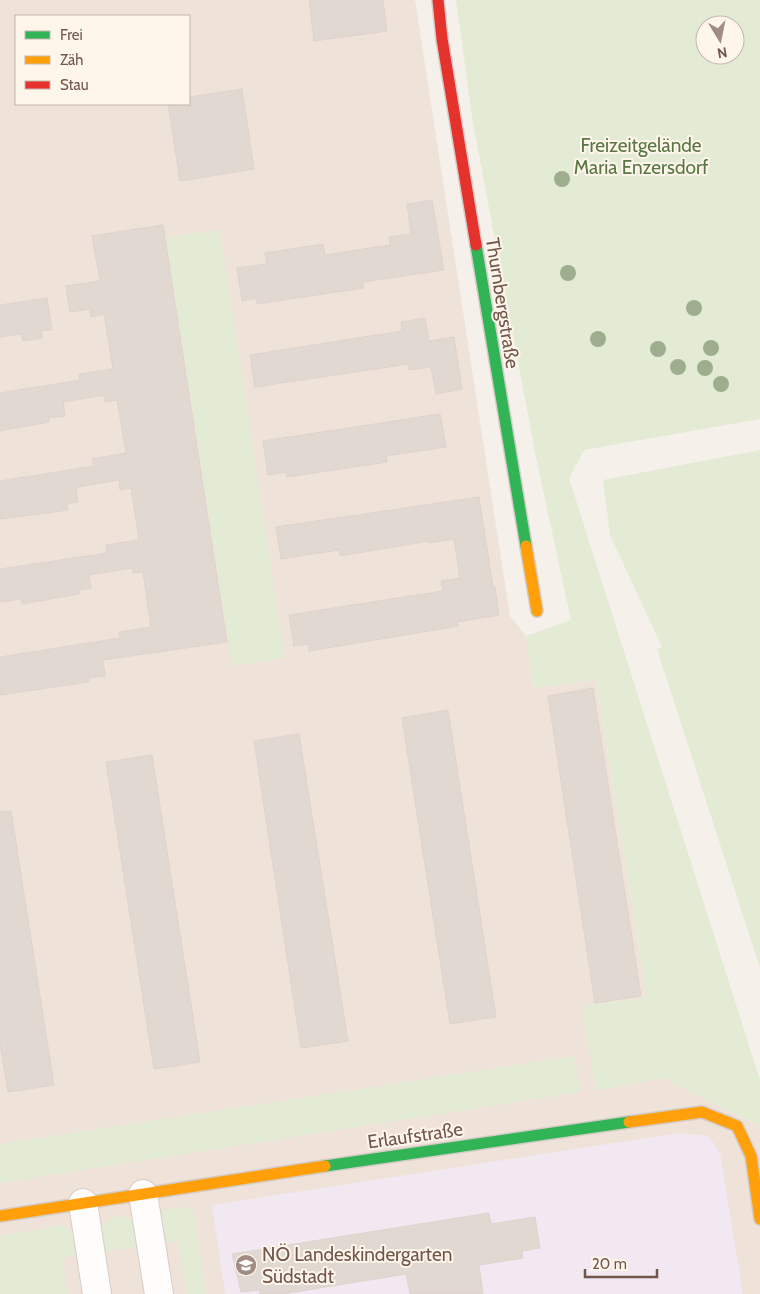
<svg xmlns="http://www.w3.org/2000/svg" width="760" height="1294" font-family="Cabin,sans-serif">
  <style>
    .residential { fill: #efe2d8; fill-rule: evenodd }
    .education { fill: #f1e8f1 }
    .green { fill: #e4ebd5; fill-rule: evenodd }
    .building { fill: #e2d8d2; stroke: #ded3cd }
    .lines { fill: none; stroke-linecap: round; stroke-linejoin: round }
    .street-casing { stroke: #d5cdc8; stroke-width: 30 }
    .fast-casing { stroke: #d4ccc6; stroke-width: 14 }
    .slow-casing { stroke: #d4ccc6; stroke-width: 14 }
    .jam-casing { stroke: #d4ccc6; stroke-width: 14 }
    .street { stroke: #fefdfc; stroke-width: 28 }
    .fast { stroke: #30b455; stroke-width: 11 }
    .slow { stroke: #ff9f0a; stroke-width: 11 }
    .jam { stroke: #e5322d; stroke-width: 11 }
    .tree { fill: #9fad8f }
    .labels { text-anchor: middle; stroke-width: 4; stroke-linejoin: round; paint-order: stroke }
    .park-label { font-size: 19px; fill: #587744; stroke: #fef5eb }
    .street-label { font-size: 19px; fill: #72564c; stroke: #fef5eb }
    .poi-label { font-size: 19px; fill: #72564c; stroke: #fef5eb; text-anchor: start }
  </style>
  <rect width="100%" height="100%" fill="#f6f0ea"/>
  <path class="residential" d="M0 0H415L510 616 526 636 533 688 596 680 647 997 596 1090 664 1078 760 1126V1294H0ZM16 16H189V104H16Z"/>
  <polygon class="education" points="679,1133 709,1136 720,1153 743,1294 225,1294 212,1205"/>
  <g class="green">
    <path d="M456 0H760V419L584 450 569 478 760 1080V1126L664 1078 596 1091 582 1006 647 997 596 680 533 688 526 636 571 620 536 457 473 123ZM705 25H735V55H705Z"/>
    <polygon points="220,229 285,658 232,666 166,238"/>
    <polygon points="760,450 760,968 657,649 662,647 610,535 603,480"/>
    <polygon points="575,1056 580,1092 0,1183 0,1144"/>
    <polygon points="193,1207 206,1294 187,1294 178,1241 158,1244 158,1216 168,1209"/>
    <path d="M119 1215C137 1221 139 1228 143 1246L100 1252C97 1229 97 1226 119 1215Z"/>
    <polygon points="63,1225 77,1236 81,1255 62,1258 68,1294 0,1294 0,1236"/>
  </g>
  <g class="building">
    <polygon points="309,0 383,0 387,31 314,41"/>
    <polygon points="242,89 254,169 180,181 168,104 189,104 189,97"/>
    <polygon points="432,200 444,270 363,282 363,288 257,304 256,298 242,301 237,268 267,264 265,253 323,244 325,255 390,245 389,237 411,234 407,204"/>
    <polygon points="163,225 227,642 103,660 105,676 88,678 89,682 0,695 0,657 120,638 119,632 151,627 143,572 133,573 132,568 89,575 91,588 79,590 79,594 22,604 21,599 0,602 0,569 107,553 106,545 139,540 131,488 120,490 119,480 76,487 78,502 67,504 68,510 0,519 0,481 94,466 92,459 126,453 117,400 105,402 104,395 63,402 65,416 49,418 49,422 0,431 0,393 80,380 79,374 113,369 104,314 91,317 90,309 70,312 66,286 100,281 92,236"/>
    <polygon points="47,298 52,330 41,331 42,338 23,341 21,334 0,337 0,305"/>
    <polygon points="425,318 429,341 454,337 462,389 436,394 431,367 409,370 408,364 255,387 250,355 402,331 401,322"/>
    <polygon points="440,414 446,447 386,456 387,462 287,477 286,472 268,475 263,441"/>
    <polygon points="479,497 493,587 495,587 499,615 457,622 458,626 309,651 309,644 294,646 289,615 443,591 441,581 460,578 454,539 428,543 428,541 340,556 339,550 281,559 276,527"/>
    <polygon points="593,688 641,996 595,1003 548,696"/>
    <polygon points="448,710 496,1017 450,1024 402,718"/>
    <polygon points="299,734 348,1041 301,1048 254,741"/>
    <polygon points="152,755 200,1062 154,1069 106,762"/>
    <polygon points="11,811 54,1085 8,1092 0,1043 0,812"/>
    <polygon points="489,1213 491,1224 535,1217 540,1248 522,1251 523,1258 479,1265 483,1294 410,1294 406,1274 283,1294 260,1294 259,1290 241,1292 232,1254"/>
  </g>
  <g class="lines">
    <g class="street-casing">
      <g id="street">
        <polyline points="143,1194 159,1294"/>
        <polyline points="83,1203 97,1294"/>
      </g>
    </g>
    <g class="fast-casing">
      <g id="fast">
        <polyline points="476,245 526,546"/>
        <polyline points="325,1166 629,1122"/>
      </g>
    </g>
    <g class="slow-casing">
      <g id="slow">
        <polyline points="526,546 537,611"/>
        <polyline points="629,1122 702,1112 737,1126 751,1156 760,1219"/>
        <polyline points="0,1216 325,1166"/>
      </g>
    </g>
    <g class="jam-casing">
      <polyline id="jam" points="438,0 442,39 476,245"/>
    </g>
    <use href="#street" class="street"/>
    <use href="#fast" class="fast"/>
    <use href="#slow" class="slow"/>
    <use href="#jam" class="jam"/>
  </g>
  <g class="tree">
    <circle cx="562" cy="179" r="8"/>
    <circle cx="568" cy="273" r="8"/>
    <circle cx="694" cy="308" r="8"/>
    <circle cx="598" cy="339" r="8"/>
    <circle cx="711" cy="348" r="8"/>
    <circle cx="658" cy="349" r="8"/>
    <circle cx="678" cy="367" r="8"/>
    <circle cx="705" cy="368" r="8"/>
    <circle cx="721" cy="384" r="8"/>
  </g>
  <defs>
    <g id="school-disc" transform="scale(1.125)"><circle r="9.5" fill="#a08c83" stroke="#fef5eb"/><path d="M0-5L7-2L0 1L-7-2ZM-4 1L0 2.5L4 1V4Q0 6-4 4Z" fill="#fff"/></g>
  </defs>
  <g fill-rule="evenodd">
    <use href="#school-disc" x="246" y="1265"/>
  </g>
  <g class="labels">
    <g class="park-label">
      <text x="641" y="152">Freizeitgelände<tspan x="641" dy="22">Maria Enzersdorf</tspan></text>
    </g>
    <g class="street-label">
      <text transform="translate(503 303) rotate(81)" y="7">Thurnbergstraße</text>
      <text transform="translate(415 1135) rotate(-8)" y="7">Erlaufstraße</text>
    </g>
    <g class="poi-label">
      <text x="262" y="1261">NÖ Landeskindergarten<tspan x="262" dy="22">Südstadt</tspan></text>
    </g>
  </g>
  <rect x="15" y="15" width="175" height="90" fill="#fef5eb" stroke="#c6b5ab"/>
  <rect x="25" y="31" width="25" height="8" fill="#30b455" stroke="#c6b5ab"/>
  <text x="60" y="40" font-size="15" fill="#72564c">Frei</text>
  <rect x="25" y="56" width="25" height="8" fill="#ff9f0a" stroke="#c6b5ab"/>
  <text x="60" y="65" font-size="15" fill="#72564c">Zäh</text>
  <rect x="25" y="81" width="25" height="8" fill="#e5322d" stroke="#c6b5ab"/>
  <text x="60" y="90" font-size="15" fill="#72564c">Stau</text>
  <g transform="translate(720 40) rotate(170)"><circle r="24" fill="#fef5eb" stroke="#c6b5ab"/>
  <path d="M0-4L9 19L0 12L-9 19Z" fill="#a08c83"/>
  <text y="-8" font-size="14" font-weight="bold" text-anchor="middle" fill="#72564c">N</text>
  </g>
  <path d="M585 1269v8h72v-8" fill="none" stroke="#72564c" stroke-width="2.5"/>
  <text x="592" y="1269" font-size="15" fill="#72564c" stroke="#fef5eb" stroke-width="4" paint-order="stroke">20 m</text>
</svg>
